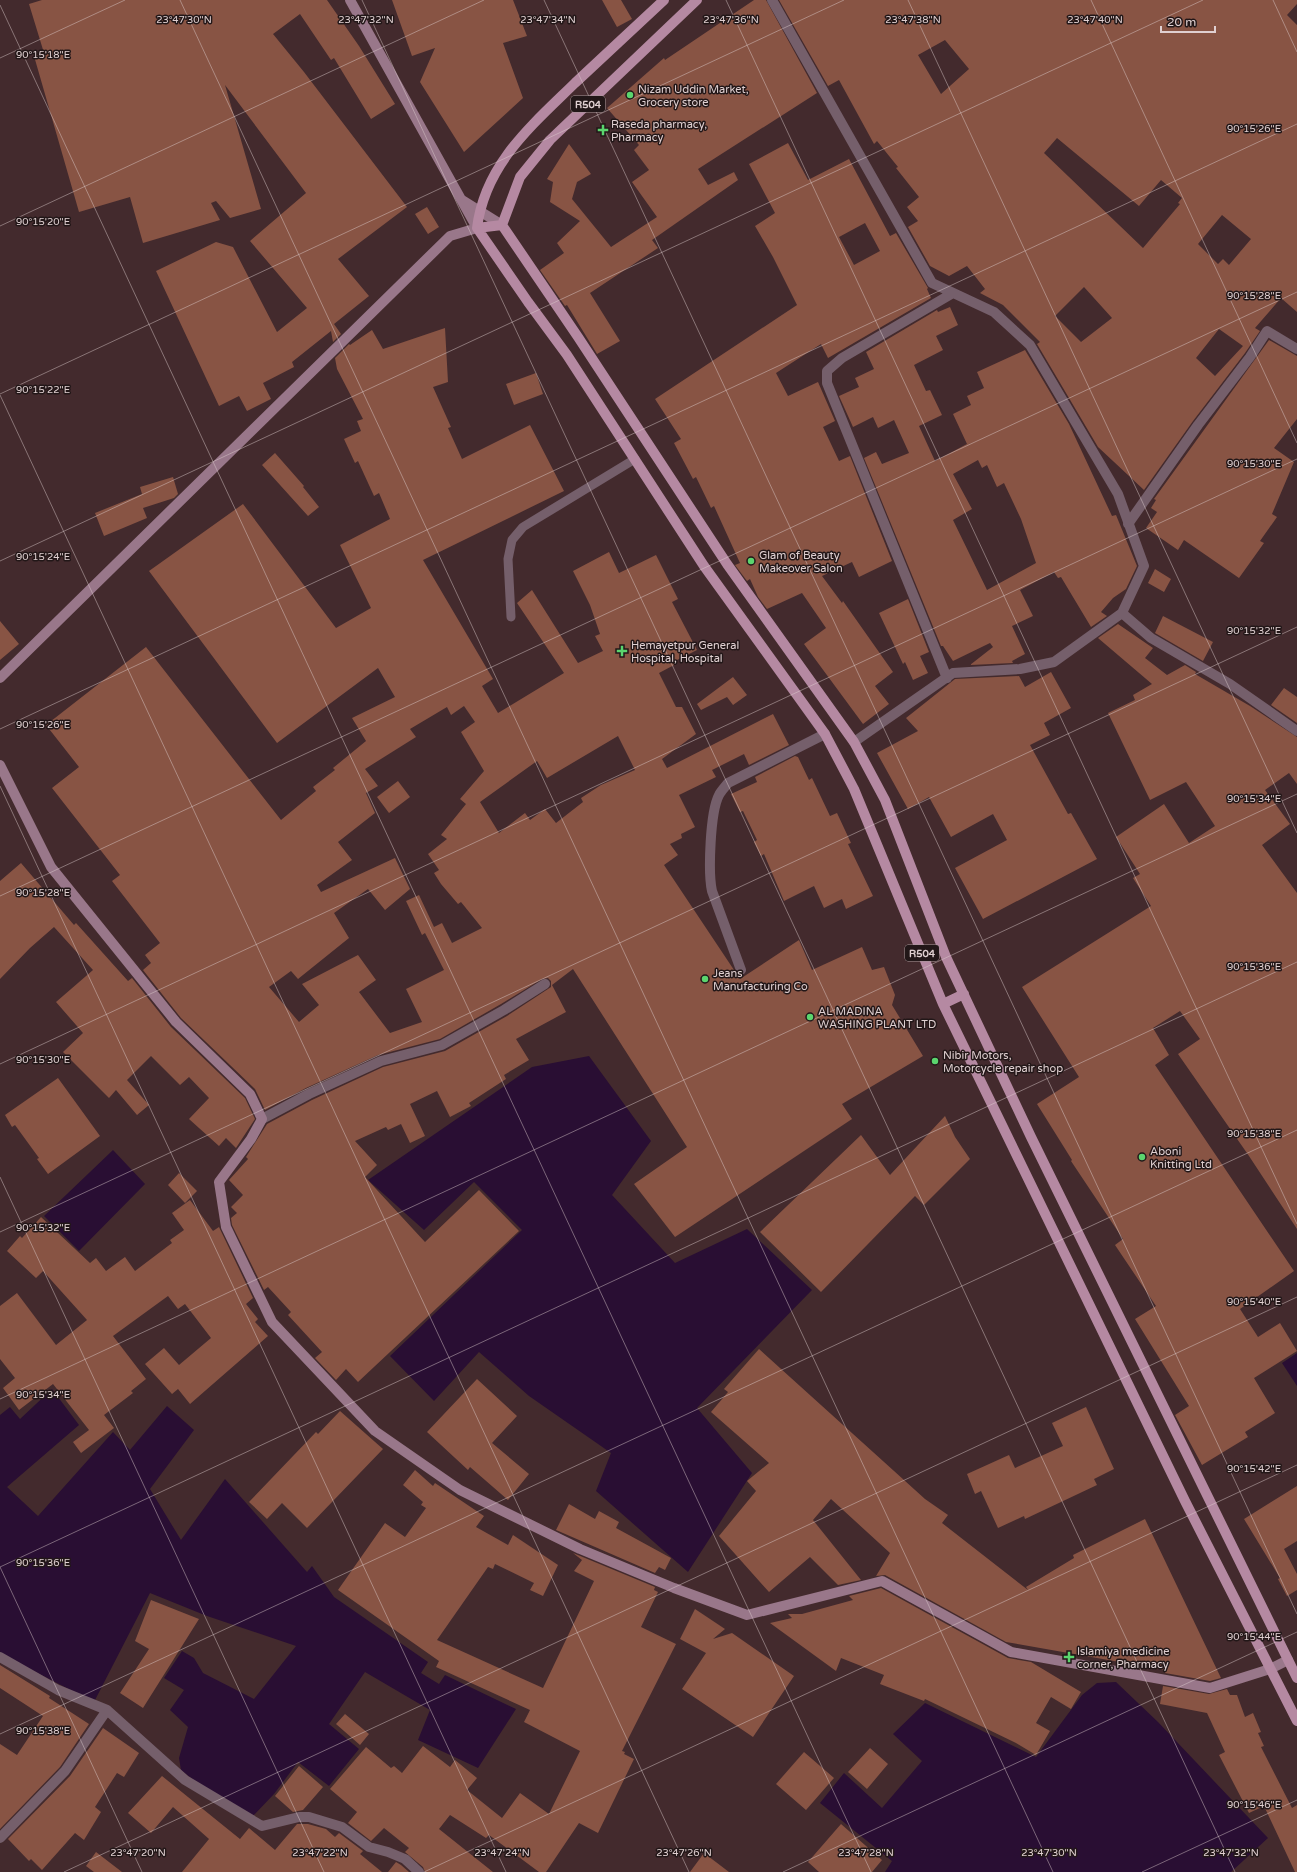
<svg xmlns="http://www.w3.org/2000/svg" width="1297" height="1872" font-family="'Varela Round',sans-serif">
<rect width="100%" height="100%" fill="#432a2d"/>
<path fill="#290e33" d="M589,1056L651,1141L612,1195L675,1263L747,1229L812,1290L697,1408L752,1473L688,1572L596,1491L611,1453L529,1396L479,1352L434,1401L390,1356L522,1230L474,1182L424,1230L368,1180L532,1067Z
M113,1150L145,1184L79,1251L44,1216Z
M1297,1353V1386L1282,1363Z
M52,1389L79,1425L7,1487L38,1516L113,1432L130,1450L167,1406L194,1430L150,1489L181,1540L225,1479L307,1572L312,1566L334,1597L428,1662L421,1673L439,1684L445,1675L516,1709L478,1768L418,1740L430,1710L365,1672L329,1724L359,1749L329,1786L298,1762L274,1794L252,1817L211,1794L181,1770L179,1758L188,1727L170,1710L184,1690L164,1678L182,1651L194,1658L203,1673L254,1699L296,1646L207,1616L150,1593L94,1702L20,1664L0,1652V1415L10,1407L20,1419Z
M1116,1682L1158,1722L1268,1838L1231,1872H885L892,1861L820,1803L844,1773L882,1808L922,1761L893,1734L925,1703L1036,1757L1082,1695L1097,1683Z"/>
<path fill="#885444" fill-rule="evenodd" d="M42,0H327L359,46L395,104L371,119L334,58L331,60L300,14L273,34L304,72L407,207L338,259L369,296L334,324L341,334L333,342L331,331L292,362L294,367L263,383L271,399L247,411L239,396L219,406L156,271L216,242L233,247L277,332L307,308L250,241L306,193L225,85L261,209L230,218L216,201L211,203L220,220L143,243L130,197L79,212L34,56L44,53L29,4Z
M392,0H513L527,36L503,43L523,98L464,152L420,82L435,48L412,56Z
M602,0H621L632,19L617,27Z
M754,0H766L817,93L698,169L708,185L734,172L738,180L652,240L658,248L590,293L620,341L597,354L567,305L565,306L540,270L564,253L557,243L580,221L550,202L553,182L547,179L569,144L591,174L577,182L572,199L611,247L657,217L632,182L649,170L634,150L639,145L607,108L664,58L665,60Z
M779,0H1297V4L1287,15L1297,25V312L1281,298L1255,328L1260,331L1245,353L1193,421L1144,490L1098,447L1037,344L1040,342L1003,305L980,293L985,289L967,266L949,276L930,266L908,227L918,221L907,207L919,197L896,168L898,167L877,141L874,144L839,80L828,86ZM945,40L969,69L941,94L918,55ZM1057,138L1139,206L1161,180L1182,198L1178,203L1180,204L1143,248L1044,153ZM1222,215L1251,239L1229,265L1223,259L1218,264L1198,244ZM1084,287L1112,318L1081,342L1055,316ZM1219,329L1243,346L1215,376L1196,358Z
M788,143L808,180L849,159L890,236L896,233L928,288L927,289L931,298L828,358L821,344L776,373L788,396L818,382L835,421L823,427L839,461L850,456L892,561L859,577L852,562L822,576L842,603L843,601L893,672L875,686L889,704L863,724L804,644L826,628L802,593L767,609L758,597L750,579L747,581L735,565L740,563L714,506L711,508L696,477L693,479L674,443L681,439L655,399L797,305L773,257L755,226L775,213L749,164ZM865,223L880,251L854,265L839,237Z
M427,207L439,227L428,234L415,214Z
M950,307L958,325L936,336L943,350L914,365L926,391L930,390L942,415L919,426L935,461L967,444L953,414L971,405L967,396L984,388L977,372L1025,350L1069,424L1112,516L1116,515L1137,566L1126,589L1113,598L1101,612L1107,616L1091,627L1061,577L1058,578L1054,572L1020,590L1033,616L1012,626L1025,654L1012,661L1013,663L970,665L993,647L990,643L953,661L943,646H941L864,458L876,452L882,464L909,453L894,420L878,428L873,417L853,427L839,396L859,387L855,378L874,369L866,352L937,310L938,312ZM978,460L982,468L987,465L997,487L1004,483L1021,519L1036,563L987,590L953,520L972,509L953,474Z
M445,328L448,382L433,387L451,427L448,428L462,459L530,425L564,491L423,560L493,679L482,686L498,713L564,673L517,603L532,590L578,663L603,651L595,636L600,634L590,605L573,571L609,552L619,573L656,555L678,599L672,602L697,650L675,661L676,664L659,673L676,707H682L696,734L662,759L667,768L773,714L789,745L749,765L744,754L712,770L716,777L679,795L695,827L681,834L682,838L670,844L678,855L664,865L740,979L799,940L812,970L862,947L872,970L884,967L895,995L892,1005L923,1056L842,1104L852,1119L675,1237L634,1184L687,1147L573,969L552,985L566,1012L516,1039L529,1060L504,1075L506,1079L469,1103L471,1106L450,1117L437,1091L410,1104L425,1136L410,1143L401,1124L388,1130L386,1127L355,1141L377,1165L365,1177L425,1242L479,1190L519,1231L358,1382L346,1369L336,1380L315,1358L322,1352L288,1315L291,1312L268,1287L264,1290L232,1225L231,1218L237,1213L231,1207L243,1195L229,1180L248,1159L246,1157L267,1124L312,1100L383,1067L445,1051L507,1016L548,989L551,987V981L548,978L542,979L501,1004L440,1039L378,1055L306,1088L265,1110L255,1089L181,1018L143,970L151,963L145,955L160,943L112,881L120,875L52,788L79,767L46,725L146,647L281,820L316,791L313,787L335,770L333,768L366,741L352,718L395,697L378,668L277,743L149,571L243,504L336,628L371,608L340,545L390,519L379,493L374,496L358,461L355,463L344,439L361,431L357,421L363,419L337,369L335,358L349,344L350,345L372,330L383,349ZM464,706L475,722L461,732L484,771L460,799L466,804L441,835L447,839L428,854L439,870L434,873L441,884L458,904L461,902L482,928L452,943L442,923L434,927L419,895L406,901L422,935L425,933L444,970L406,989L422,1022L390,1033L359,992L376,980L358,955L302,984L319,1005L299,1022L269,987L291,971L298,979L349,938L334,913L368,889L385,910L410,889L395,858L321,892L317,885L352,860L338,842L375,813L366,793L378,786L365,769L416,737L410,729L447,707L451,715ZM618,736L635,770L601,785L581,798L583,802L556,823L545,809L530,820L525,813L499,833L480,802L537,761L547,778Z
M1269,340L1297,356V419L1274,448L1294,462L1272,514L1277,517L1260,541L1264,543L1239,578L1184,540L1178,550L1146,528L1157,512L1151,508L1156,500L1154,499Z
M536,373L543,394L514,405L506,384Z
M275,453L304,486L303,487L319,507L308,516L262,465Z
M173,477L178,494L174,498L143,508L147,518L104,536L95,513L142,494L140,487Z
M1155,569L1171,579L1164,592L1148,583Z
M908,599L929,652L920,656L928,673L913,680L905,662L903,664L879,613Z
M1163,616L1213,642L1203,661L1155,633Z
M0,621L19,644L0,660Z
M1118,624L1153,648L1145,658L1167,675L1185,665L1196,672L1195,674L1250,706L1297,737V784L1289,773L1265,790L1290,824L1262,845L1297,893V1229L1249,1156L1178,1054L1200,1039L1180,1011L1153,1028L1169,1055L1155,1065L1294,1271L1240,1309L1258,1337L1280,1323L1297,1351L1254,1378L1275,1413L1245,1432L1248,1437L1202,1465L1175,1415L1189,1406L1135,1319L1156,1306L1115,1245L1123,1239L1071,1161L1072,1160L1037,1104L1079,1077L1022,987L1151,906L1133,878L1140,874L1116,837L1164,804L1189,843L1215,826L1186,782L1150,800L1108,713L1135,700L1133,695L1152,684L1098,638Z
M1051,672L1071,708L1044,723L1050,735L1030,745L1068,814L1071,813L1097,859L983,919L955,868L1007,840L993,814L951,837L929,797L908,809L877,753L918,731L906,718L955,679L1019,676L1025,687Z
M733,677L747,695L733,705L727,697L701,710L697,704Z
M1284,688L1297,697V723L1271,705Z
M795,756L798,757L809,780L812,778L830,816L837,813L851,843L848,844L873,896L846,909L842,899L824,908L814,886L784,901L764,854L761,856L754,842L757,840L743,811L740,812L731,794L757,782L755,777Z
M398,781L410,797L389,813L377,797Z
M21,863L74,925L76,923L128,981L132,978L171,1027L245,1098L255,1119L236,1148L226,1138L219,1146L189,1119L209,1098L189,1077L180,1085L151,1056L127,1080L149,1105L137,1115L116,1090L109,1098L63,1052L83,1033L56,1002L93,970L54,927L30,948L0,979V881Z
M58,1078L100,1136L48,1174L37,1159L39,1158L15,1125L12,1127L5,1115Z
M945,1116L955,1137L970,1159L924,1205L915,1196L821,1292L760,1232L861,1135L890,1175Z
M179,1173L197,1191L185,1203L168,1185Z
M190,1200L213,1231L219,1227L253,1298L246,1304L258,1319L255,1322L268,1336L190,1404L178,1389L172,1394L145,1364L164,1348L179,1365L211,1338L185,1304L178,1309L168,1296L113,1336L146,1379L131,1391L133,1393L104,1415L114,1428L81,1453L73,1442L89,1430L53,1384L19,1410L3,1388L15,1378L0,1359V1306L17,1293L56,1345L87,1320L43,1271L36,1278L7,1251L20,1236L22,1238L41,1217L90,1263L96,1258L106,1271L125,1257L135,1271L172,1243L170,1240L184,1230L172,1213Z
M759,1349L925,1499L948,1515L942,1523L1028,1590L1026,1587L1074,1558L1073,1555L1145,1519L1221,1678L1210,1681L1165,1673V1670L1006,1642L885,1575L876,1576L890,1553L831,1499L813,1520L861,1580L838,1585L810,1557L769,1592L719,1536L756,1491L747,1481L769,1463L711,1412L728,1392L724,1389Z
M477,1379L517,1416L492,1443L529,1474L508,1500L470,1467L468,1470L427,1432Z
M1086,1407L1114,1469L1094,1479L1097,1485L1025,1519L1024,1516L998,1528L981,1491L975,1494L967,1474L1009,1455L1015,1468L1063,1446L1052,1423Z
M340,1411L383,1449L307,1528L282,1503L267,1519L249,1502L316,1432L318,1434Z
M415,1470L433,1486L435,1483L484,1516L476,1527L508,1545L513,1535L558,1565L543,1596L530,1590L534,1583L495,1564L493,1569L488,1567L437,1640L543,1688L594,1581L574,1571L582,1560L573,1553L655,1587L654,1590L658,1592L641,1627L676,1644L622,1751L625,1752L624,1754L634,1759L598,1833L579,1823L546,1872H539L489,1835L486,1838L450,1815L439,1829L493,1872H425L423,1867L405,1852L409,1848L384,1828L371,1841L348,1823L357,1812L330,1789L366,1747L391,1768L394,1766L402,1773L423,1746L450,1767L455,1760L477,1778L467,1790L502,1818L520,1793L549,1814L580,1751L524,1722L530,1710L436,1667L439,1661L338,1590L385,1523L405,1537L426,1508L421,1505L423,1502L403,1485Z
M1297,1486V1541L1284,1549L1297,1574V1590L1287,1596L1278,1579L1280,1578L1244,1519Z
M569,1504L595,1519L599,1511L619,1522L616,1528L671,1558L665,1570L659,1567L655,1573L556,1530Z
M881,1588L1008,1658L1031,1662L1081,1692L1071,1709L1051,1697L1036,1723L1050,1731L1036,1755L1016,1743L925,1699L924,1701L880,1684L884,1675L841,1658L836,1671L770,1623L792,1618L788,1614H802L853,1600L849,1596Z
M151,1600L199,1619L143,1708L120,1693L149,1649L135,1641Z
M695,1609L725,1629L713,1639L732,1633L794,1676L753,1737L682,1689L706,1653L680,1639Z
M0,1665L50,1696L49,1698L89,1724L60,1767L0,1829V1744L17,1755L43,1716L0,1688Z
M1163,1686L1209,1694L1227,1689L1230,1695H1237L1245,1717L1253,1713L1261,1732L1258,1733L1264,1746L1261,1747L1292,1808L1297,1805V1872H1295L1264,1806L1249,1813L1219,1755L1225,1752L1207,1713L1160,1704Z
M345,1714L369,1734L360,1745L336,1724Z
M103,1728L139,1753L124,1777L117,1773L95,1807L101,1812L84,1840L75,1833L42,1870L31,1859L29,1861L8,1839L70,1776Z
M870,1748L888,1764L867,1789L848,1772Z
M804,1752L834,1778L806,1810L776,1784Z
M299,1766L323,1787L303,1810L293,1812L275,1796Z
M162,1776L240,1839L249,1828L275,1850L297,1824H308L326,1829L335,1837L339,1833L363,1851L360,1854L382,1872H182L209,1839L173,1807L151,1833L128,1813Z
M841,1824L882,1860L872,1872H819L808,1862Z
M96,1852L122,1872H94L86,1866Z
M704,1853L729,1872H690Z
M396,1862L401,1865L409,1872H388Z"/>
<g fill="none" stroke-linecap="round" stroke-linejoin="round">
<path stroke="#755f6b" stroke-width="9" d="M511,617L508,559L512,540L523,527L635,459"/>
<path stroke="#755f6b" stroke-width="10" d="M772,0L932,283L994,312L1030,345L1118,494L1144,566L1122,613L1151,638L1230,684L1297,731
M1128,524L1198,425L1250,357L1267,331L1297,349
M947,678L827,383V371L842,358L953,293
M854,742L953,673L1020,669L1054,662L1122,613
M741,970L712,891C708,873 710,812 719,795C721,791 725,787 728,783L825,734
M262,1119L309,1094L381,1061L442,1045L504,1010L545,984
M0,1657L58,1690L107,1710
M0,1838L65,1771L107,1710L185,1780L262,1826L299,1817H309L342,1827L369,1847L388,1852L405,1859L419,1872"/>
<path stroke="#99778a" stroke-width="10" d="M462,200L502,225
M0,678L450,236L477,228L350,0
M0,765L51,867L176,1022L250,1094L262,1119L251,1139L219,1182L226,1227L272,1322L375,1431L460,1490L580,1549L674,1588L747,1615L882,1581L1011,1652L1210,1688L1270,1669L1288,1660"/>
<path stroke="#b589a2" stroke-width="10" d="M664,0C634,28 605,55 575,83C532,125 485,164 477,228L528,302L567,355L704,566L825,734L854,789L943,1004L1185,1501L1297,1721
M502,225L578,337L727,564L854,742L885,800L946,957L1031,1137L1297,1678
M502,225L520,177L550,140L697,0
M477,228L502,225
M943,1004L964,994"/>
</g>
<path fill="none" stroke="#e0d0d1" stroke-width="1" stroke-opacity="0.45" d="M180,0L1053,1872M362,0L1235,1872M544,0L1297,1614M726,0L1297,1224M908,0L1297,833M1091,0L1297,443M1273,0L1297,52M0,5L871,1872M0,58L125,0M0,226L484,0M0,394L844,0M0,395L689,1872M0,561L1203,0M0,729L1297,124M0,786L506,1872M0,896L1297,292M0,1064L1297,459M0,1177L324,1872M0,1232L1297,627M0,1399L1297,794M0,1567L1297,962M0,1567L142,1872M0,1734L1297,1130M64,1872L1297,1297M424,1872L1297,1465M783,1872L1297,1632M1142,1872L1297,1800"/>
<g fill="#5bd56e" stroke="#221718" stroke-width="1.5">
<circle cx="630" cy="95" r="4"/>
<path d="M601 124h4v4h4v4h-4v4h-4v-4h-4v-4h4z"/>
<circle cx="751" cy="561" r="4"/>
<path d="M620 645h4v4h4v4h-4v4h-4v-4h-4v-4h4z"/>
<circle cx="705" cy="979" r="4"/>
<circle cx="810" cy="1017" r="4"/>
<circle cx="935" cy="1061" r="4"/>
<circle cx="1142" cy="1157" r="4"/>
<path d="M1067 1651h4v4h4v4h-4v4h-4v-4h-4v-4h4z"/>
</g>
<g text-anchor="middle" stroke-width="3" stroke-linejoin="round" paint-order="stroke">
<g fill="#221718" stroke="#a7989a" stroke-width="1">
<rect x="571" y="96" width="34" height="16" rx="3"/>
<rect x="905" y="945" width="34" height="16" rx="3"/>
</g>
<g font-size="10" font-weight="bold" fill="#e0d0d1">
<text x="588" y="108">R504</text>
<text x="922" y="957">R504</text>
</g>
<g font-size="11" fill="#e0d0d1" stroke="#221718" text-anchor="start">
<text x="638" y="93">Nizam Uddin Market,<tspan x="638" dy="13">Grocery store</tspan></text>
<text x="611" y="128">Raseda pharmacy,<tspan x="611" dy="13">Pharmacy</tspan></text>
<text x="759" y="559">Glam of Beauty<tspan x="759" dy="13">Makeover Salon</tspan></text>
<text x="631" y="649">Hemayetpur General<tspan x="631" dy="13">Hospital, Hospital</tspan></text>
<text x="713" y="977">Jeans<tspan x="713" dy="13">Manufacturing Co</tspan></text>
<text x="818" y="1015">AL MADINA<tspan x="818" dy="13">WASHING PLANT LTD</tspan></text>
<text x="943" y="1059">Nibir Motors,<tspan x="943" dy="13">Motorcycle repair shop</tspan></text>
<text x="1150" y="1155">Aboni<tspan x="1150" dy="13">Knitting Ltd</tspan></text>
<text x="1077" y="1655">Islamiya medicine<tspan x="1077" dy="13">corner, Pharmacy</tspan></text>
</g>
</g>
<g font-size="10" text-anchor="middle" fill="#e0d0d1" stroke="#221718" stroke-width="3" stroke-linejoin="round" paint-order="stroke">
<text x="184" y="23">23°47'30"N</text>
<text x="366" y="23">23°47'32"N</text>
<text x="548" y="23">23°47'34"N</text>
<text x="731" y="23">23°47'36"N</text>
<text x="913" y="23">23°47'38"N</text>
<text x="1095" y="23">23°47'40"N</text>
<text x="43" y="58">90°15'18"E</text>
<text x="1254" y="132">90°15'26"E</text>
<text x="43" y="225">90°15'20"E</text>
<text x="1254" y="299">90°15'28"E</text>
<text x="43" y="393">90°15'22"E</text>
<text x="1254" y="467">90°15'30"E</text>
<text x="43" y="560">90°15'24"E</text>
<text x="1254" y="634">90°15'32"E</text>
<text x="43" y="728">90°15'26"E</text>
<text x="1254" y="802">90°15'34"E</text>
<text x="43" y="896">90°15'28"E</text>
<text x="1254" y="970">90°15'36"E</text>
<text x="43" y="1063">90°15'30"E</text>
<text x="1254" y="1137">90°15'38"E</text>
<text x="43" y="1231">90°15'32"E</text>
<text x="1254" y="1305">90°15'40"E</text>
<text x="43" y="1398">90°15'34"E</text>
<text x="1254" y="1472">90°15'42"E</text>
<text x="43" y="1566">90°15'36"E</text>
<text x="1254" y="1640">90°15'44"E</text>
<text x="43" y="1734">90°15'38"E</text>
<text x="1254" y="1808">90°15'46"E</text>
<text x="138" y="1856">23°47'20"N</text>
<text x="320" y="1856">23°47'22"N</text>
<text x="502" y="1856">23°47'24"N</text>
<text x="684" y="1856">23°47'26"N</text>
<text x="866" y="1856">23°47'28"N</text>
<text x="1049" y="1856">23°47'30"N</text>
<text x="1231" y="1856">23°47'32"N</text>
</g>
<path d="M1161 26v6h54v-6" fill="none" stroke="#e0d0d1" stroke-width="2"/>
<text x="1167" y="26" font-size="12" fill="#e0d0d1" stroke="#221718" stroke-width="3" paint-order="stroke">20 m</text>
</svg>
